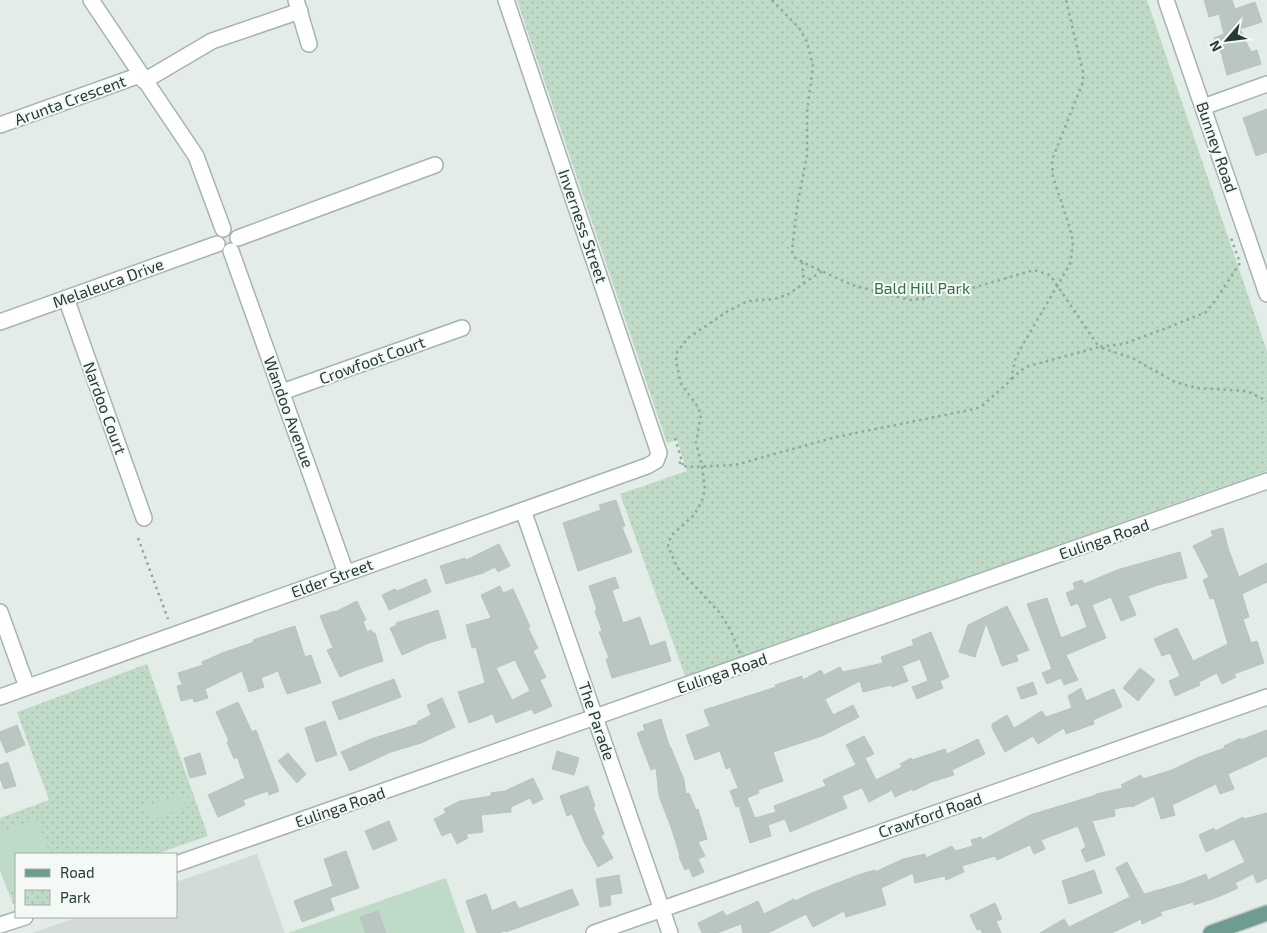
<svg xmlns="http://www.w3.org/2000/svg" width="1267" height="933" font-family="'Exo 2',sans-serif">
<defs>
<pattern id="park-dots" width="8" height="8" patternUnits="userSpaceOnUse" patternTransform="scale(1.25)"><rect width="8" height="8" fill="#bfdac7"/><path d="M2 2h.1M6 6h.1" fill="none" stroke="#a4bcac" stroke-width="1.8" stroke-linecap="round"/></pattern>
</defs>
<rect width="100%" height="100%" fill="#e4ece8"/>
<path fill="#d2dbd7" d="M257,854L285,933H32L78,917H176V882Z"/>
<path fill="url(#park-dots)" d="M517,0H1147L1267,351V471L685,676L620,494L687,471L677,440L667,443Z
M147,664L208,836L156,854H16V903L13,904L0,870V818L49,800L17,712Z"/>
<path fill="#bfdac7" d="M186,793L191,806L152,820L146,806Z
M36,819L50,854H16V887L8,891L0,870V832Z
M446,878L465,933H288Z"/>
<path fill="#bac6c1" stroke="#b7c5bf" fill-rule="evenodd" d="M1204,0H1232L1235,9L1255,2L1262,22L1240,29L1251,52L1257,50L1261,64L1227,75L1222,57H1223L1214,38L1224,34L1219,14L1209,17Z
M1267,109V152L1256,156L1243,118Z
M616,500L625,526L622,527L632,552L578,571L563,523L601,510L599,505Z
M1223,528L1228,548L1239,577L1267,563V582L1242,594L1249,617L1243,619L1251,643L1257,641L1264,663L1234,674L1236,677L1222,684L1217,673L1199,682L1200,685L1175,696L1169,681L1180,676L1170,653L1162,656L1154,639L1177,628L1193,661L1228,644L1214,598L1210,599L1203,580L1209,577L1193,546L1213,536L1211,531Z
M499,544L510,566L498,572L495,567L483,573L446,584L440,566L465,558L466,560Z
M1180,552L1187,578L1158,585L1128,596L1136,615L1121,621L1111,597L1092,605L1106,638L1066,655L1078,680L1064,685L1061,678L1047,684L1042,673L1052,669L1027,604L1047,598L1061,638L1087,627L1078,603L1071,606L1066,593L1075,589L1073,583L1082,580L1084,584L1117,570Z
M615,577L619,588L612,590L623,623L640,617L650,646L665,641L671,661L612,678L606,659L609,658L599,632L602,631L595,611L597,610L589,586Z
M426,579L431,592L389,610L382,595L395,589L397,591Z
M500,586L503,593L513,589L519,602L530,627L528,628L538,648L533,651L546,677L540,680L552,706L534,714L532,709L496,723L493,714L469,723L458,692L485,683L476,647L472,648L466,625L491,618L481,595ZM515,660L530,691L512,700L496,668Z
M357,601L366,620L363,621L367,632L371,630L373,633H375L383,661L356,670L340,677L327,650L333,648L320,616L335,611V612Z
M1007,606L1029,650L1016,655L1018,661L1002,666L986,623L975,657L959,652L968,625Z
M438,610L446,638L429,643L402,655L390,628L397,625L396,623Z
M295,626L305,657L311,655L321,683L287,694L278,671L261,678L264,687L249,692L242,671L205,689L208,698L194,702L193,698L181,701L177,686L182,685L178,673L203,665L202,662L222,653L254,642L253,640Z
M931,632L949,677L940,681L943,688L917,699L912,687L928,681L920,659L902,666L908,681L892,687L891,685L863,692L860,681L825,699L833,715L853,705L859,717L822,736L773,752L783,781L758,790L759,793L747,798L755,818L776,812L774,806L826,786L823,780L856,765L846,745L864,736L874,754L865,758L876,780L902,767L900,764L911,758L912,760L945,749L947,754L978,739L985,754L952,770L954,775L931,782L913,791L912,789L895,797L892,790L869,802L862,788L842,796L847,808L790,832L785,819L768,825L771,836L750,843L739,806L736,807L730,791L738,788L730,767L726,769L720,751L695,760L686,735L710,726L704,710L776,687L775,685L802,676L803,680L821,670L824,675L840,667L843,672L883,663L881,657L914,645L912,640Z
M1140,668L1155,680L1138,701L1123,688Z
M394,679L401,697L339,720L332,702Z
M1033,682L1037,694L1021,699L1017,688Z
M1081,688L1086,701L1114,689L1122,707L1093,720L1094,724L1066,734L1064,728L1038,744L1033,736L1005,752L992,728V724L1007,715L1014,728L1042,711L1046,717L1072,708L1068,696Z
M442,698L455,727L421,743L391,752L350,771L341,752L371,739L418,724L417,722L431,715L427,705Z
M238,702L252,732L256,730L279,791L269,795L268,791L243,800L245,805L218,817L208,795L245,778L237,757L234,759L227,742L229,741L216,712Z
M661,719L670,748H671L684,780L686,794L689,793L696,810L698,809L707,839L698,842L705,856L698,859L704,872L693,877L689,868L685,870L679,857L680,856L671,827L659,796L656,768L651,770L637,733L645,730L643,725Z
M325,721L337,755L316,762L305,728Z
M17,725L25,745L6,753L0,738V732Z
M1267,730V756L1228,774L1234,789L1220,794L1216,784L1172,805L1175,815L1161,819L1154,796L1132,807L1131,806L1114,809L1115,816L1092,821L1105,855L1086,862L1081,850L1086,847L1078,826L1041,840L1045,849L1034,854L1030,845L997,860L995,856L962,866L964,872L946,880L945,876L915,883L913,873L881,888L886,905L846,917L844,911L813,927L806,914L768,933H743L741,924L717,933H702L698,923L723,911L726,916L758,901L764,914L794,899L795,901L812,893L858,875L875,870V872L903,859L925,854L926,858L952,846L955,851L973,846L971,840L981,837L982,840L1030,815L1096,795V794L1123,788L1121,785L1141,775L1143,779L1172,770L1199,757L1225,748L1224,746L1241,738V740Z
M557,751L579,758L574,775L552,769Z
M200,753L206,774L190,778L184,758Z
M288,753L306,774L297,783L278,761Z
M8,762L16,786L4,789L0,778V765Z
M533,778L543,799L533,804L530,798L511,807V812L481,815L483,832L466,834L468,838L457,844L451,832L442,836L434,819L446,813L444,809L460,801L491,796V793L505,791Z
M588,786L595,806L593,807L604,834L601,836L613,858L598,867L584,842L572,814L567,816L560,796Z
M1267,813V878L1257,883L1253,874L1235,883L1238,888L1218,897L1194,905L1193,902L1160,912L1162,915L1142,924L1141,919L1112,933H1040L1064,919L1069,927L1130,897L1116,868L1127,862L1144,894L1180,884L1206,874L1208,880L1245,862L1234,839L1206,852L1199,835L1214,828L1215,831L1243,817L1244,819Z
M389,821L397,840L373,850L365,831Z
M346,851L359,888L330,898L334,910L302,922L294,901L333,886L324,859Z
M1094,870L1102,893L1069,904L1062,881Z
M619,875L622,893L610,895L611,905L600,907L596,879Z
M572,889L579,905L506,932L505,931L498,933H477L466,901L486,894L492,911L515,901L519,909Z
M995,903L1002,919L996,921L1001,933H982L981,929L977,930L970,915Z
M378,911L386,933H366L360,917Z"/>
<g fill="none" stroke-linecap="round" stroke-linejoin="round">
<g stroke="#a7b3af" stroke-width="18">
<path id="street" d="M91,0L196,156L223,229
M296,0L309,44
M1166,0L1267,294
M144,81L212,41L300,11
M1203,107L1267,84
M0,125L140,75
M238,238L435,165
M231,251L346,573
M66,298L144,518
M0,322L217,244
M282,392L462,328
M523,510L670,933
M0,612L27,687
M0,697L647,466L656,461L659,453L506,0
M176,864L1267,481
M0,925L25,917
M594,933L1267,697"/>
</g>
<g stroke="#c2c8c7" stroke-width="18">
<path id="primary" d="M1211,933L1267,913"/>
</g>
<path stroke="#88aca1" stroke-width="2.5" stroke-dasharray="2.5 4" stroke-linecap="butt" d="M772,0L800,29L807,42L813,66L807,112V155L797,207L792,251L794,257L802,262L852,285L910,300L923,299L936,293L969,289L1034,270L1050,275L1099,347L1123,344L1172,326L1206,312L1215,301L1240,263L1231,238L1233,237
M802,262L804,282
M1012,379L1021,370L1029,366L1099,347L1132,358L1175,382L1197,388L1247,391L1267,401
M675,438L683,465
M679,462L684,466L690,467L735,465L836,437L975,409L983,405L1011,380L1015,360L1022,346L1070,264L1073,242L1069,225L1053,177L1052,160L1083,82V72L1066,0
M138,538L168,619
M740,653L729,627L719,612L677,567L668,546L671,536L694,515L702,501L705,489L702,466L696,443L701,415L698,407L681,384L676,361L677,352L688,338L728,311L748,301L774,299L787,295L822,271"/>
<use href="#street" stroke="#fff" stroke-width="15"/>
<use href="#primary" stroke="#6e9c91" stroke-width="15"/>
</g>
<g text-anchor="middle" stroke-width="4" stroke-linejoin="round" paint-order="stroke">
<g font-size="16" fill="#253b36" stroke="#f4f9f6">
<text transform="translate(70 100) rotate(-20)" y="6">Arunta Crescent</text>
<text transform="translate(1217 147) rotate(71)" y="6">Bunney Road</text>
<text transform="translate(583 226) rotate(71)" y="6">Inverness Street</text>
<text transform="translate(108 283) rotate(-20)" y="6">Melaleuca Drive</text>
<text transform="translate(372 360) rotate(-20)" y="6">Crowfoot Court</text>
<text transform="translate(105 408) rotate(70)" y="6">Nardoo Court</text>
<text transform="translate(289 412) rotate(70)" y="6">Wandoo Avenue</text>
<text transform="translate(1104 539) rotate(-19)" y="6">Eulinga Road</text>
<text transform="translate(332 578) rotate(-20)" y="6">Elder Street</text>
<text transform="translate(722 673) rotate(-19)" y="6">Eulinga Road</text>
<text transform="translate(597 721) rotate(71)" y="6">The Parade</text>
<text transform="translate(340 807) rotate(-19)" y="6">Eulinga Road</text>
<text transform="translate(930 815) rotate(-19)" y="6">Crawford Road</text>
</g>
<g font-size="16" fill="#346e4b" stroke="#f4f9f6">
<text x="922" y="294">Bald Hill Park</text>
</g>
</g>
<rect x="15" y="853" width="162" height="65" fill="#f4f9f6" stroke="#a1ada9"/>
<rect x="25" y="869" width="25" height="8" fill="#6e9c91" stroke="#a1ada9"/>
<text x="60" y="878" font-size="15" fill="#253b36">Road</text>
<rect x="25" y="890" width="25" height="15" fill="url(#park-dots)" stroke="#a1ada9"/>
<text x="60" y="903" font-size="15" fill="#253b36">Park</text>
<g transform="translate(1227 40) rotate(242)" stroke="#f4f9f6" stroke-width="4" paint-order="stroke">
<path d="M0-4L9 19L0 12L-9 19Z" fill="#253b36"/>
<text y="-8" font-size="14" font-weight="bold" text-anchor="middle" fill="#253b36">N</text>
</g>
</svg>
